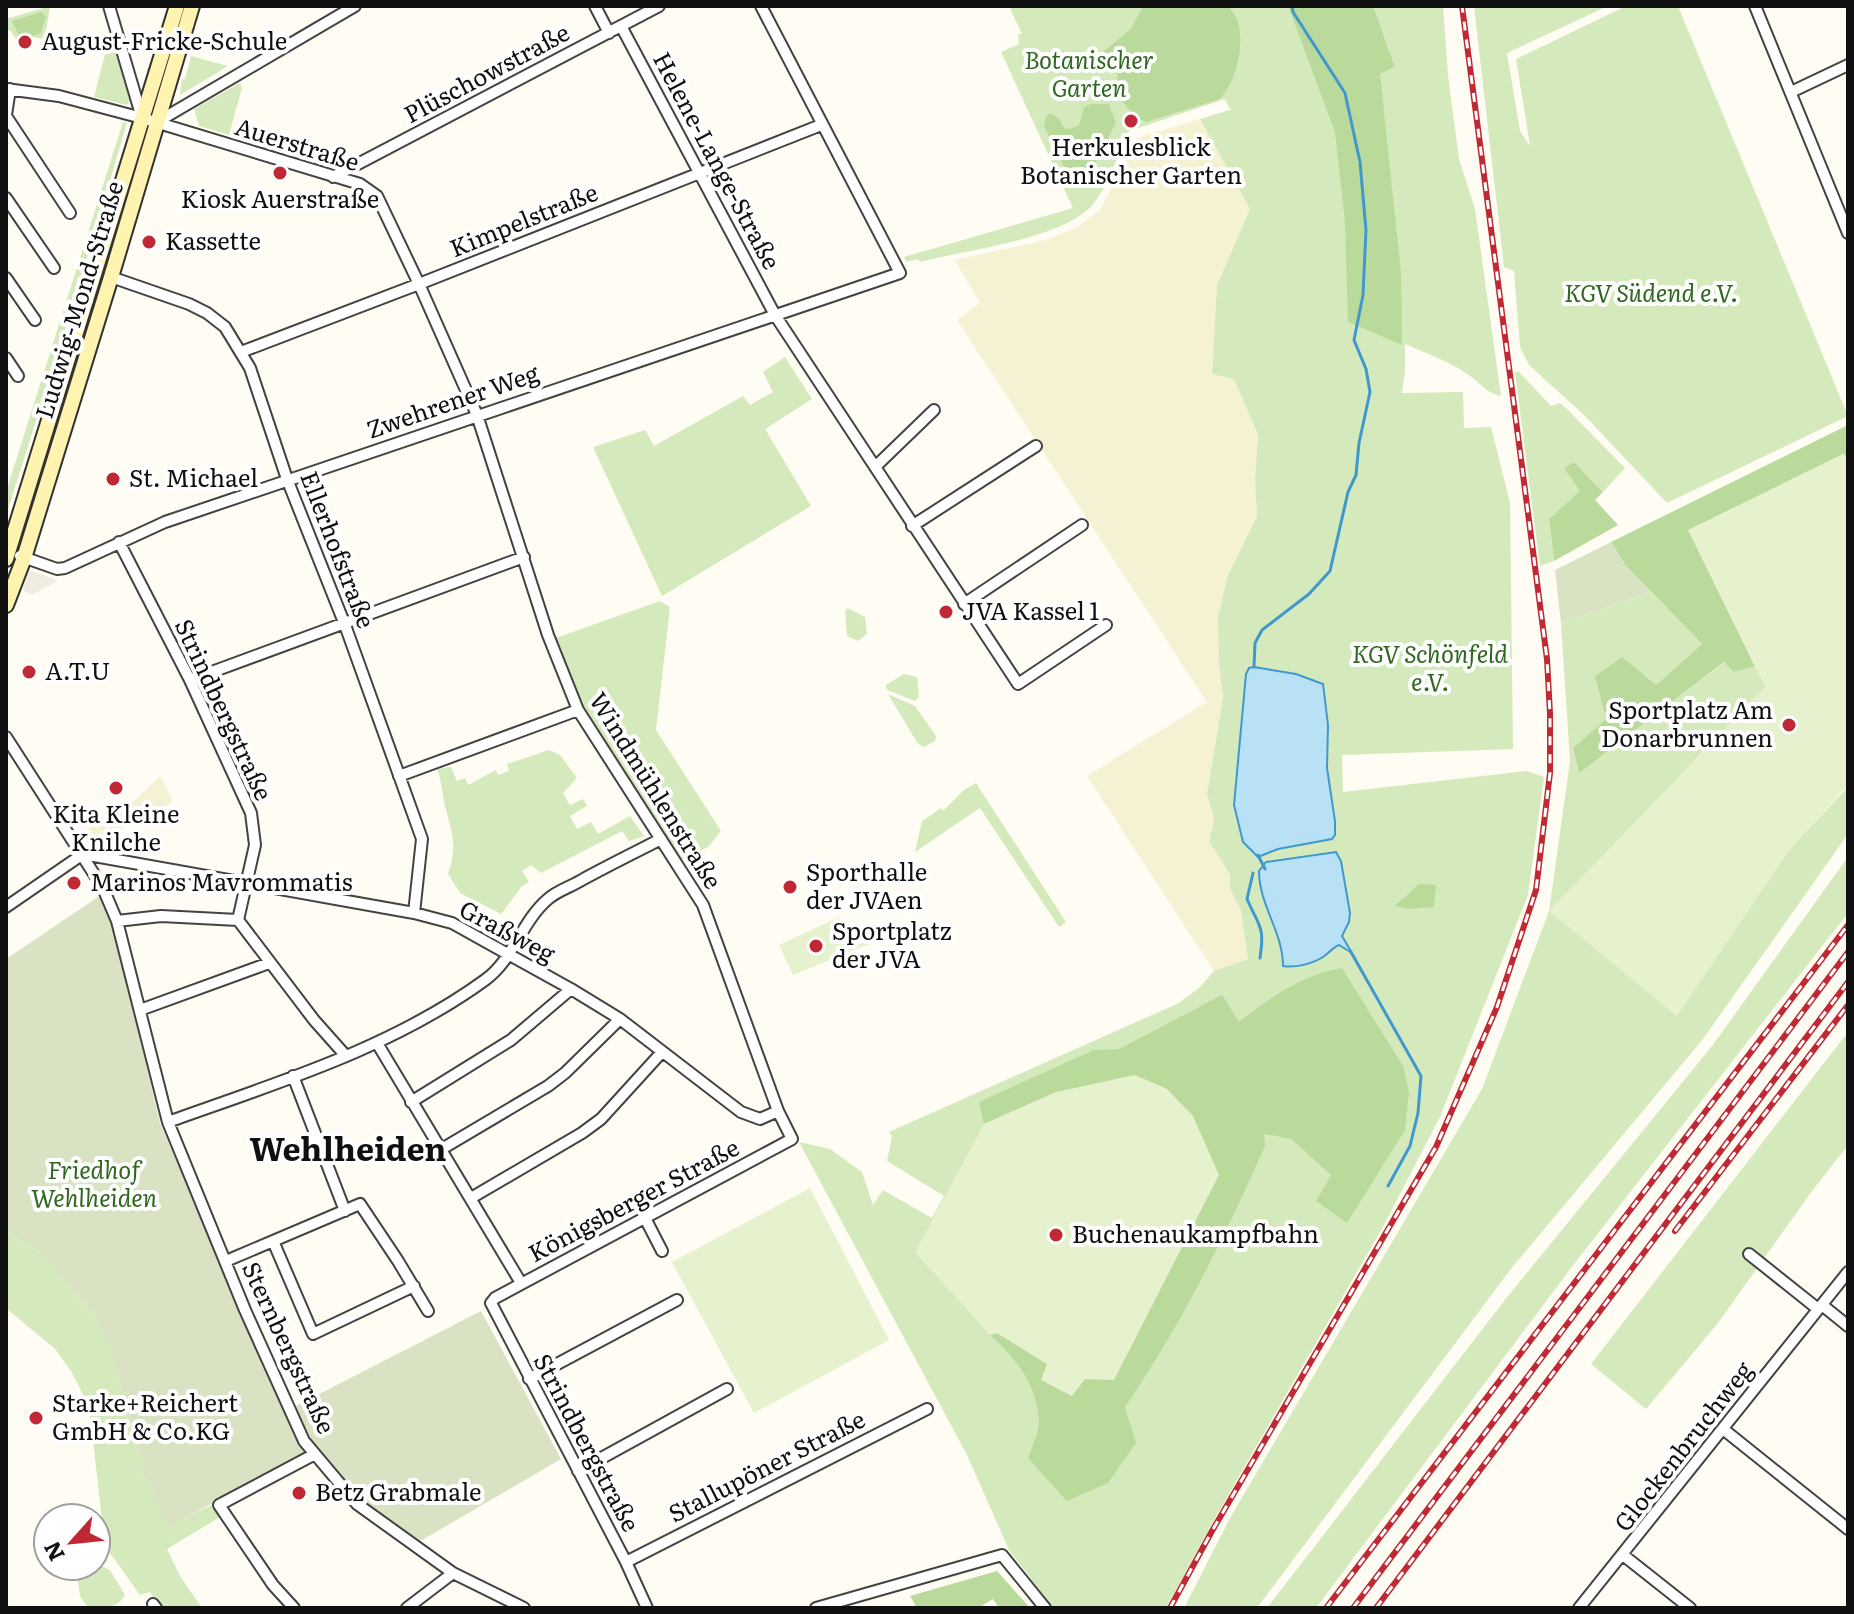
<svg xmlns="http://www.w3.org/2000/svg" width="1854" height="1614" font-family="Literata,serif">
<rect width="100%" height="100%" fill="#fffcf3"/>
<path fill="#f5f1d3" d="M1200,119L1250,209L1217,285L1212,374L1234,379L1258,435L1255,478L1257,516L1228,575L1219,663L1223,698L1207,794L1214,819L1209,842L1230,874V889L1241,911L1248,959L1214,971L1087,776L1207,702L957,320L980,303L955,260L1046,240L1076,228L1101,209L1137,138Z
M160,776L173,801L145,819L122,828L97,846L86,830L135,800Z"/>
<path fill="#d5eabc" d="M50,6L45,39L31,37L29,47L20,46L11,31L6,30V19Z
M1009,6H1443L1448,75L1459,159L1475,209L1501,396C1488,393 1484,387 1474,379C1454,363 1428,354 1405,344V371L1402,393L1463,392L1464,428L1491,427L1510,503L1513,749L1342,755L1343,792L1527,771L1544,777L1528,895L1440,1117L1384,1225L1214,1520L1166,1608H1053L1009,1550L967,1455L799,1142L830,1149L862,1172L873,1205L883,1190L932,1218L944,1196L887,1161L892,1136L889,1132L1179,1003L1200,987L1214,971L1248,959L1241,911L1230,889V874L1209,842L1214,819L1207,794L1223,698L1219,663L1218,617L1228,575L1257,516L1255,478L1258,435L1234,379L1212,374L1217,285L1250,209L1200,119L1236,108L1230,109L1225,99L1129,131C1120,151 1107,187 1094,203C1066,239 965,250 920,262L918,259L906,262L904,257L1073,208L1001,52L1019,44L1018,34H1022Z
M1474,6H1608L1507,53L1520,131L1530,146L1516,59L1626,6H1678L1848,416L1667,503L1586,417L1529,365L1520,347L1514,271L1504,267Z
M110,35L130,100L127,105L94,97Z
M191,56L228,66L180,95L182,79H185Z
M240,83L242,88L229,135L199,126L194,109Z
M123,122L127,123L82,275L6,516V492Z
M101,285L103,287L21,549H19L17,546Z
M785,357L812,399L765,429L811,506L662,596L593,447L645,430L654,446L743,396L750,405L773,392L763,372Z
M1515,372H1519L1551,406L1560,403L1567,409L1625,468L1603,492L1574,462L1565,468L1581,491L1549,519L1554,561L1540,566Z
M1651,592L1702,644L1656,685L1606,720L1573,748L1579,772L1725,662L1734,672L1755,666L1808,636L1811,640L1693,762L1787,852L1848,787V834L1703,1039L1510,1270L1257,1608H1184L1230,1518L1482,1089L1549,911L1570,761L1561,623Z
M660,601L670,607L656,730L721,831L708,847L680,860L581,708L553,639Z
M848,608L865,617L867,634L858,641L847,636L845,611Z
M904,674L917,677L919,697L915,701L887,690L886,685Z
M888,694L915,706L936,736L935,741L924,747L918,744Z
M549,750L560,755L577,778L563,793L570,805L583,799L587,806L570,816L577,829L591,822L598,834L630,816L644,836L629,841L622,831L541,873L531,865L522,871L529,882L522,886L501,914L460,893L448,874C458,845 452,834 445,806C442,794 442,782 437,769L451,767L457,781L465,778L468,785L496,770L498,775L509,771L507,764Z
M976,783L1066,922L1059,927L980,808L915,852L922,821L941,808L943,811L964,790Z
M1848,857V913L1571,1268L1316,1608H1267L1508,1296L1712,1046Z
M1848,1032V1145L1812,1191L1718,1323L1646,1409L1591,1364Z
M6,1230L40,1252L94,1313L108,1342L126,1401L145,1478L168,1526L214,1504L220,1517L167,1549L180,1576L202,1608H160L150,1592L140,1595L105,1546L89,1406L71,1371L55,1349L6,1308Z
M97,1564L110,1570L125,1595C117,1609 102,1608 88,1608L80,1596L77,1575Z"/>
<path fill="#bada9b" d="M1143,6H1227C1251,23 1239,80 1220,99L1146,122C1132,115 1121,104 1117,87C1116,83 1119,78 1117,74C1114,65 1105,62 1104,51L1131,29Z
M1288,6H1373L1393,62L1394,67L1380,74L1401,273L1402,345L1348,322L1345,223L1335,132Z
M41,12L46,17L41,33L25,39L19,36L12,21Z
M1091,104H1109L1116,123C1111,133 1105,143 1100,153C1093,168 1087,186 1068,175L1044,126L1046,117L1050,113L1059,118L1064,128L1070,129L1079,125L1084,107Z
M1848,425V464L1844,454L1689,531L1755,666L1734,672L1724,662L1579,773L1573,748L1606,719L1595,676L1622,657L1656,685L1702,644L1625,565L1611,542Z
M1574,462L1603,492L1595,500L1618,525L1554,561L1549,519L1580,491L1564,468Z
M1419,884L1436,885L1434,907L1407,909L1395,906Z
M1342,968L1403,1066L1409,1092L1405,1130L1347,1223L1316,1201L1331,1175L1291,1139L1264,1134L1265,1146C1225,1237 1181,1325 1125,1407L1136,1443L1108,1483L1067,1501L1028,1458C1032,1447 1039,1432 1039,1421C1037,1385 1016,1358 990,1335L997,1333L1047,1364L1071,1395L1056,1092L984,1124L979,1102L1094,1050L1119,1049L1222,995L1239,1022C1269,998 1303,974 1342,968Z
M997,1571L1030,1608H999L993,1599L978,1608H917L910,1596Z"/>
<path fill="#d9e2c3" d="M1611,542L1625,565L1651,592L1561,623L1555,570Z
M101,895L111,921L160,1123L283,1408L299,1442L307,1453L168,1527L145,1478L126,1401L108,1343L94,1313L40,1252L6,1230V959Z
M481,1311L561,1459L417,1543C365,1505 317,1468 296,1406Z"/>
<path fill="#e6f1ce" d="M1843,454L1848,464V785L1788,852L1677,1016L1549,911L1765,687L1688,530Z
M839,917L853,947L880,935L881,939L793,975L779,945Z
M1135,1075L1167,1089L1193,1116L1219,1175L1114,1380L1085,1379L1072,1396L1041,1380L1047,1364L997,1333L990,1335L915,1252L984,1124L1056,1092Z
M810,1188L889,1340L754,1413L672,1262Z"/>
<path fill="#f0ece1" d="M29,570L54,579L58,581L31,595L23,590Z"/>
<path fill="#b8e1f6" stroke="#4098cc" stroke-width="2" d="M1254,667L1296,674L1323,684L1328,725L1327,768L1335,821V835L1332,839L1278,849L1258,857L1243,842L1234,805L1246,674L1249,668Z
M1336,852L1341,861L1350,913L1349,922L1342,936L1352,953L1339,945C1332,948 1329,953 1323,957C1312,964 1296,968 1283,966C1283,932 1259,905 1259,871L1266,862Z"/>
<g fill="none" stroke-linecap="round" stroke-linejoin="round">
<path stroke="#4098cc" stroke-width="3" d="M1254,667L1255,643L1262,630L1309,594L1330,571L1348,492L1356,475L1359,443L1370,392L1366,369L1354,340L1363,295L1366,230L1360,162L1345,93L1293,12L1292,6
M1258,855L1265,869
M1253,873L1247,899C1259,927 1265,925 1260,958
M1351,952L1421,1076L1418,1113L1410,1146L1388,1186"/>
<g stroke="#434343" stroke-width="14">
<path id="street" d="M109,6L142,118L360,184L377,196L419,284L477,415L548,635L578,710L703,905L778,1111L792,1139L495,1298L491,1303L626,1562L647,1608
M595,6L609,33
M1755,6L1848,233
M621,26L775,315L1018,684L1106,625
M6,89L59,96L142,118
M1791,92L1848,65
M6,115L10,89
M6,116L70,213
M157,122L355,6
M333,177L659,6
M6,198L54,268
M111,277L189,304L207,313L225,327L250,368L287,479L345,625L422,839L414,913
M6,278L35,320
M241,352L419,284L821,125
M6,358L18,376
M875,467L934,410
M912,526L1036,446
M119,542L190,680L251,813L255,845L238,920L314,1020L346,1056
M20,556L57,569L65,568L165,522L900,273L761,6
M964,604L1082,525
M190,680L524,557
M6,737L103,888L117,921L168,1122L245,1310L304,1441L357,1504L453,1573L524,1608
M399,776L578,710
M83,854L414,913L452,923L571,989L620,1019L741,1112L760,1119L778,1111
M6,907L83,854
M117,921L161,916L238,920
M140,1010L269,963
M377,1043L521,1283
M293,1076L345,1211
M411,1102L511,1040L571,989
M168,1122C276,1083 390,1049 485,980C514,959 521,922 548,899C557,891 570,887 580,881C607,866 634,853 661,839
M440,1150L548,1086L565,1073L620,1019
M471,1198L582,1133L601,1119L662,1052
M645,1218L662,1251
M273,1241L313,1334L414,1286
M1749,1254L1818,1309
M226,1261L360,1204L398,1261L428,1311
M1822,1305L1848,1326
M529,1379L677,1300
M1723,1429L1848,1529
M578,1471L727,1389
M1623,1555L1690,1608
M626,1562L927,1409
M153,1604L156,1608
M294,1608L273,1585L219,1505L315,1454
M407,1608L453,1573
M816,1608L1002,1555L1045,1608
M1579,1608L1848,1272"/>
</g>
<g stroke="#323232" stroke-width="18">
<path id="secondary" d="M6,559L177,6
M6,605L24,558L111,277L192,6"/>
</g>
<use href="#street" stroke="#fff" stroke-width="10"/>
<use href="#secondary" stroke="#fef3af" stroke-width="14"/>
<g stroke="#c02834" stroke-width="6">
<path id="rail" d="M1675,1231L1848,1005
M1170,1608L1212,1531L1436,1147L1497,1007L1536,890L1550,773V714L1547,659L1462,6
M1326,1608L1848,925
M1353,1608L1848,952
M1376,1608L1848,982"/>
</g>
<use href="#rail" stroke="#fff" stroke-width="3" stroke-dasharray="9" stroke-linecap="butt"/>
</g>
<g fill="#c02834" stroke="#fff" stroke-width="3">
<circle cx="25" cy="42" r="8"/>
<circle cx="1131" cy="121" r="8"/>
<circle cx="280" cy="173" r="8"/>
<circle cx="149" cy="242" r="8"/>
<circle cx="113" cy="479" r="8"/>
<circle cx="946" cy="612" r="8"/>
<circle cx="29" cy="672" r="8"/>
<circle cx="1789" cy="725" r="8"/>
<circle cx="116" cy="788" r="8"/>
<circle cx="74" cy="883" r="8"/>
<circle cx="790" cy="887" r="8"/>
<circle cx="816" cy="946" r="8"/>
<circle cx="1056" cy="1235" r="8"/>
<circle cx="36" cy="1418" r="8"/>
<circle cx="299" cy="1493" r="8"/>
</g>
<g text-anchor="middle" stroke-width="8" stroke-linejoin="round" paint-order="stroke">
<g font-size="24" fill="#101010" stroke="#fff" text-anchor="start">
<text x="41" y="50">August-Fricke-Schule</text>
<text x="1131" y="156" text-anchor="middle">Herkulesblick<tspan x="1131" dy="28">Botanischer Garten</tspan></text>
<text x="280" y="208" text-anchor="middle">Kiosk Auerstraße</text>
<text x="165" y="250">Kassette</text>
<text x="129" y="487">St. Michael</text>
<text x="962" y="620">JVA Kassel 1</text>
<text x="45" y="680">A.T.U</text>
<text x="1773" y="719" text-anchor="end">Sportplatz Am<tspan x="1773" dy="28">Donarbrunnen</tspan></text>
<text x="116" y="823" text-anchor="middle">Kita Kleine<tspan x="116" dy="28">Knilche</tspan></text>
<text x="806" y="881">Sporthalle<tspan x="806" dy="28">der JVAen</tspan></text>
<text x="90" y="891">Marinos Mavrommatis</text>
<text x="832" y="940">Sportplatz<tspan x="832" dy="28">der JVA</tspan></text>
<text x="1072" y="1243">Buchenaukampfbahn</text>
<text x="52" y="1412">Starke+Reichert<tspan x="52" dy="28">GmbH &amp; Co.KG</tspan></text>
<text x="315" y="1501">Betz Grabmale</text>
</g>
<g font-size="24" font-style="italic" fill="#316820" stroke="#fff">
<text x="1089" y="69">Botanischer<tspan x="1089" dy="28">Garten</tspan></text>
<text x="1651" y="302">KGV Südend e.V.</text>
<text x="1430" y="663">KGV Schönfeld<tspan x="1430" dy="28">e.V.</tspan></text>
<text x="94" y="1179">Friedhof<tspan x="94" dy="28">Wehlheiden</tspan></text>
</g>
<g font-size="24" fill="#101010" stroke="#fff">
<text transform="translate(487 74) rotate(-28)" y="8">Plüschowstraße</text>
<text transform="translate(297 145) rotate(17)" y="8">Auerstraße</text>
<text transform="translate(716 161) rotate(62)" y="8">Helene-Lange-Straße</text>
<text transform="translate(524 221) rotate(-22)" y="8">Kimpelstraße</text>
<text transform="translate(80 300) rotate(-73)" y="8">Ludwig-Mond-Straße</text>
<text transform="translate(453 402) rotate(-19)" y="8">Zwehrener Weg</text>
<text transform="translate(337 550) rotate(69)" y="8">Ellerhofstraße</text>
<text transform="translate(223 710) rotate(65)" y="8">Strindbergstraße</text>
<text transform="translate(655 791) rotate(58)" y="8">Windmühlenstraße</text>
<text transform="translate(507 932) rotate(28)" y="8">Graßweg</text>
<text transform="translate(634 1201) rotate(-28)" y="8">Königsberger Straße</text>
<text transform="translate(288 1348) rotate(65)" y="8">Sternbergstraße</text>
<text transform="translate(586 1443) rotate(62)" y="8">Strindbergstraße</text>
<text transform="translate(1684 1447) rotate(-52)" y="8">Glockenbruchweg</text>
<text transform="translate(767 1467) rotate(-27)" y="8">Stallupöner Straße</text>
</g>
<g font-size="32" font-weight="bold" fill="#101010" stroke="#fff">
<text x="348" y="1161">Wehlheiden</text>
</g>
</g>
<rect width="1854" height="1614" fill="none" stroke="#101010" stroke-width="16"/>
<g transform="translate(72 1542) rotate(243)"><circle r="38" fill="#ffffff" stroke="#9f9f9f" stroke-width="2"/>
<path d="M0-6L14 30L0 20L-14 30Z" fill="#c02834"/>
<text y="-12" font-size="22" font-weight="bold" text-anchor="middle" fill="#101010">N</text>
</g>
</svg>
